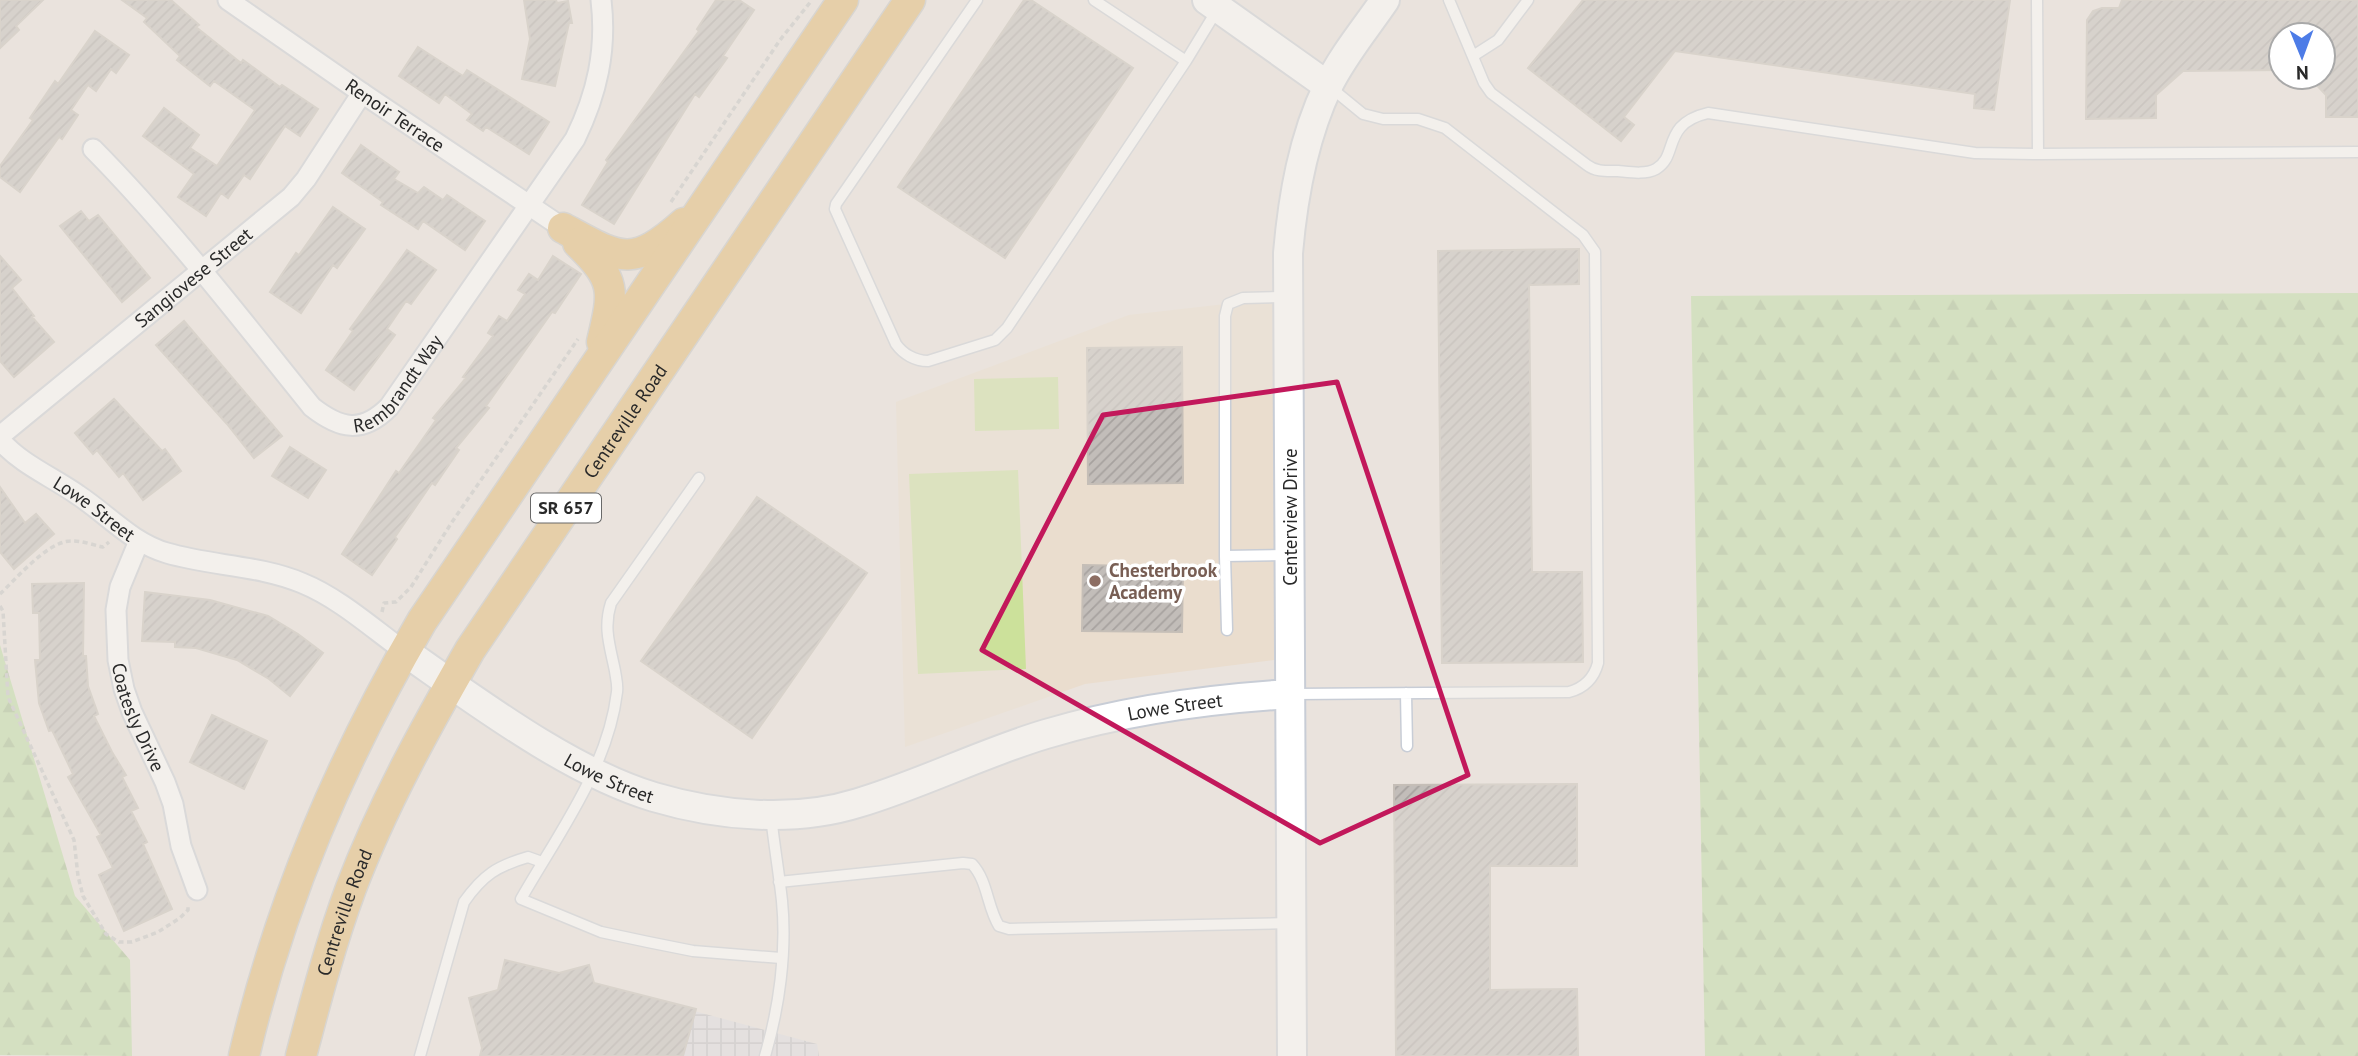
<svg xmlns="http://www.w3.org/2000/svg" width="2358" height="1056" font-family="'PT Sans',sans-serif">
<defs>
<pattern id="industrial-grid" width="8" height="8" patternUnits="userSpaceOnUse" patternTransform="scale(1.75)"><rect width="8" height="8" fill="#dedce3"/><path d="M0 4h8M4 0v8" fill="none" stroke="#bebdc3"/></pattern>
<pattern id="forest-firs" width="22" height="20" patternUnits="userSpaceOnUse" patternTransform="scale(1.75)"><rect width="22" height="20" fill="#bbdb9f"/><path d="M5 1l3.5 6h-7zM16 11l3.5 6h-7z" fill="#a1bc89"/></pattern>
<pattern id="building-hatch" width="6" height="6" patternUnits="userSpaceOnUse" patternTransform="scale(1.75)"><rect width="6" height="6" fill="#c2bdb9"/><path d="M-1 1l2-2M0 6l6-6M5 7l2-2" fill="none" stroke="#a7a29f"/></pattern>
</defs>
<rect width="100%" height="100%" fill="#eae3dd"/>
<path fill="url(#industrial-grid)" d="M694,1011L817,1044L819,1056H682Z"/>
<path fill="#eaddce" d="M1288,297L1290,658L1085,684L905,747L896,402L1129,315Z"/>
<path fill="url(#forest-firs)" d="M2358,293V1056H1705L1691,296Z
M0,645L75,896L130,960L132,1056L0,1055Z"/>
<path fill="#cce19b" d="M1058,377L1059,429L975,431L974,379Z
M1018,470L1026,669L918,674L909,474Z"/>
<path fill="url(#building-hatch)" stroke="#c5beb7" stroke-width="2" d="M0,0H43L16,26L19,30L0,48Z
M122,0H171L199,25L196,27L241,63L243,60L280,87L282,85L318,109L300,136L285,126L250,179L244,175L228,198L221,193L206,216L178,197L194,174L143,136L164,108L199,135L190,148L217,166L255,110L214,81L210,86L177,60L180,56L144,22L147,18Z
M524,0H556L557,3L568,1L572,23H569L555,86L522,79L530,39Z
M716,0H739L754,10L723,56L727,58L699,97L695,94L614,224L582,205L608,162L606,160L699,31L697,29Z
M1024,0H1031L1133,68L1005,258L898,187Z
M1583,0H2010L1994,110L1974,108L1975,94L1675,51L1624,117L1634,125L1621,141L1528,68Z
M2122,0H2358V117H2326V95L2309,77H2323V35H2281V70L2183,71L2156,95V118L2086,119L2087,20L2093,11L2102,8H2119Z
M95,31L129,55L116,73L111,69L96,91L88,85L71,110L78,115L62,139L59,137L20,192L0,177V166L33,120L30,118L55,81L58,84Z
M418,47L463,76L467,70L549,122L529,154L486,127L483,131L467,120L472,114L445,94L439,103L399,76Z
M361,145L399,172L394,179L418,193L424,187L443,200L447,195L485,221L465,250L423,221L418,229L381,205L383,202L342,173Z
M333,207L365,229L337,268L333,265L301,313L270,292L296,253L299,255Z
M81,211L89,221L98,215L150,278L122,302L60,226Z
M1579,249V284L1529,285L1532,572H1582L1583,662L1442,663L1438,251Z
M407,250L436,270L411,304L406,301L387,329L395,335L354,390L326,370L353,331L350,329Z
M0,256L21,280L12,288L34,316L32,317L54,342L14,377L0,361Z
M553,256L581,274L555,313L552,312L486,406L489,408L456,448L459,450L435,485L432,483L395,537L397,539L372,575L342,554L396,471L399,473L436,420L433,418L466,378L463,377L493,336L488,333L499,316L507,321L525,294L518,290L529,274L538,280Z
M184,321L282,436L254,458L227,424L156,345Z
M1182,347L1183,483L1088,484L1087,348Z
M114,399L162,451L165,449L181,471L143,500L123,473L119,477L97,450L93,454L75,433Z
M290,447L326,470L308,498L272,476Z
M0,487L25,523L36,514L54,534L14,569L0,552Z
M757,497L867,573L752,738L641,661Z
M1083,565L1183,567L1182,632L1082,631Z
M84,583L83,656H86L88,686L98,714L94,716L112,752L126,775L122,777L138,808L131,811L147,842L143,844L172,909L124,931L99,875L113,868L97,837L101,835L68,777L73,774L52,730L49,731L39,703L35,660H40L39,613H33L32,584Z
M145,592L210,600L268,616L298,634L323,653L290,696L269,679L237,660L196,648L175,647V642L142,641Z
M212,715L267,741L244,789L190,762Z
M1577,784V866H1490V990L1577,989L1578,1056H1396L1394,785Z
M505,960L559,973L589,965L594,983L696,1009L683,1056H480L482,1048L469,998L498,990Z"/>
<g fill="none" stroke-linecap="round" stroke-linejoin="round">
<g stroke="#c8cdd6" stroke-width="13">
<path id="lane" d="M977,0L836,204L835,209L896,344C903,354 915,361 928,361L995,340L1007,328L1186,61L1217,10
M1094,0L1186,61
M1449,0L1484,83L1491,93L1587,165C1596,172 1606,171 1618,171C1629,172 1645,175 1656,169C1679,156 1661,124 1708,113L1975,153L2038,154
M2037,0L2038,154L2358,152
M1473,56L1498,40L1528,0
M699,478L611,603C603,628 610,646 615,671C616,678 618,685 617,692C608,768 558,834 521,899L601,932L648,942L693,951L781,958
M1225,556L1286,555
M1227,630L1225,556V316L1228,304L1243,298L1285,297
M1406,693L1407,746
M1295,694L1569,692C1584,688 1594,678 1598,663L1595,252L1583,235L1445,128L1418,119H1383L1363,114L1330,87
M779,882L963,863L972,864C988,881 987,907 999,926L1009,929L1290,923
M420,1056L464,902C483,875 497,866 528,857L542,862
M765,1056C779,1008 787,952 782,901C779,873 774,844 771,816"/>
</g>
<g stroke="#c8cdd6" stroke-width="23">
<g id="street">
<path id="s1" d="M228,0L362,93L563,228"/>
<path id="s2" d="M93,149C172,229 241,319 312,407C340,429 362,434 389,407L575,139C597,94 607,50 601,0"/>
<path id="s3" d="M0,436L291,197L306,179L362,93"/>
<path id="s4" d="M0,440C22,465 51,476 78,495C107,514 132,543 167,553C211,566 259,565 302,583C339,598 372,628 404,651"/>
<path id="s5" d="M139,541L120,587L116,610L118,660L124,689L132,712L165,782L173,804L181,846L197,890"/>
</g>
</g>
<g stroke="#c8cdd6" stroke-width="32">
<g id="secondary">
<path d="M1207,0L1328,86"/>
<path id="s6" d="M404,651C476,701 570,772 654,797C718,816 794,823 858,803C922,784 982,753 1046,734C1126,710 1207,699 1291,694"/>
<path d="M1292,1056L1288,253C1293,196 1303,138 1328,86C1343,55 1366,28 1385,0"/>
</g>
</g>
<g stroke="#c3c3c3" stroke-width="33">
<g id="primary">
<path d="M563,228C619,258 631,270 684,223"/>
<path d="M578,243C617,281 614,291 602,342"/>
<path d="M244,1056C281,899 341,760 422,621L843,0"/>
<path id="s7" d="M301,1056C316,999 331,942 351,888C383,804 426,727 470,650L910,0"/>
</g>
</g>
<path stroke="#c3c3c3" stroke-width="3.5" stroke-dasharray="5 3.5" stroke-linecap="butt" d="M671,202L780,40L812,0
M0,594C16,579 47,542 70,541C80,540 93,545 103,547L109,542
M0,606L3,611L8,697L74,840L78,876L83,896L106,934L119,942H132L158,932L180,918L188,910V905
M382,612L384,603L396,602L411,587L452,522L578,339"/>
<use href="#lane" stroke="#fff" stroke-width="10"/>
<use href="#street" stroke="#fff" stroke-width="19"/>
<use href="#secondary" stroke="#fff" stroke-width="28"/>
<use href="#primary" stroke="#e2b76a" stroke-width="30"/>
</g>
<path d="M0 0H2358V1056H0ZM1337,382L1468,775L1320,843L982,650L1103,415Z" fill="#eae3dd" fill-opacity=".55" fill-rule="evenodd"/>
<path fill="none" stroke="#c2185b" stroke-width="5" stroke-linejoin="round" d="M1337,382L1468,775L1320,843L982,650L1103,415Z"/>
<circle fill="#8d6e63" stroke="#fff" stroke-width="2.5" cx="1095" cy="581" r="7"/>
<g text-anchor="middle" stroke-width="7" stroke-linejoin="round" paint-order="stroke">
<rect fill="#fff" stroke="#696969" stroke-width="2" x="531" y="493.5" width="70" height="29" rx="5"/>
<g font-size="18" font-weight="bold" fill="#292929">
<text x="566" y="514">SR 657</text>
</g>
<g font-size="19" fill="#292929" stroke="#fff">
<text dy="7" stroke="none"><textPath href="#s1" startOffset="203">Renoir Terrace</textPath></text>
<text dy="7" stroke="none"><textPath href="#s3" startOffset="250">Sangiovese Street</textPath></text>
<text dy="7" stroke="none"><textPath href="#s2" startOffset="448">Rembrandt Way</textPath></text>
<text dy="7" stroke="none"><textPath href="#s7" startOffset="718">Centreville Road</textPath></text>
<text dy="7" stroke="none"><textPath href="#s4" startOffset="117">Lowe Street</textPath></text>
<text transform="translate(1290 517) rotate(-90)" y="7">Centerview Drive</text>
<text dy="7" stroke="none"><textPath href="#s6" startOffset="830">Lowe Street</textPath></text>
<text dy="7" stroke="none"><textPath href="#s5" startOffset="184">Coatesly Drive</textPath></text>
<text dy="7" stroke="none"><textPath href="#s6" startOffset="242">Lowe Street</textPath></text>
<text dy="7" stroke="none"><textPath href="#s7" startOffset="150">Centreville Road</textPath></text>
</g>
<g font-size="19" font-weight="bold" fill="#785e54" stroke="#fff" text-anchor="start">
<text x="1109" y="577">Chesterbrook<tspan x="1109" dy="22">Academy</tspan></text>
</g>
</g>
<g transform="translate(2302 56) rotate(179)"><circle r="33" fill="#ffffff" stroke="#a9a9a9" stroke-width="2"/>
<path d="M0-5L12 26L0 18L-12 26Z" fill="#4d7ce7"/>
<text y="-10" font-size="19" font-weight="bold" text-anchor="middle" fill="#292929">N</text>
</g>
</svg>
